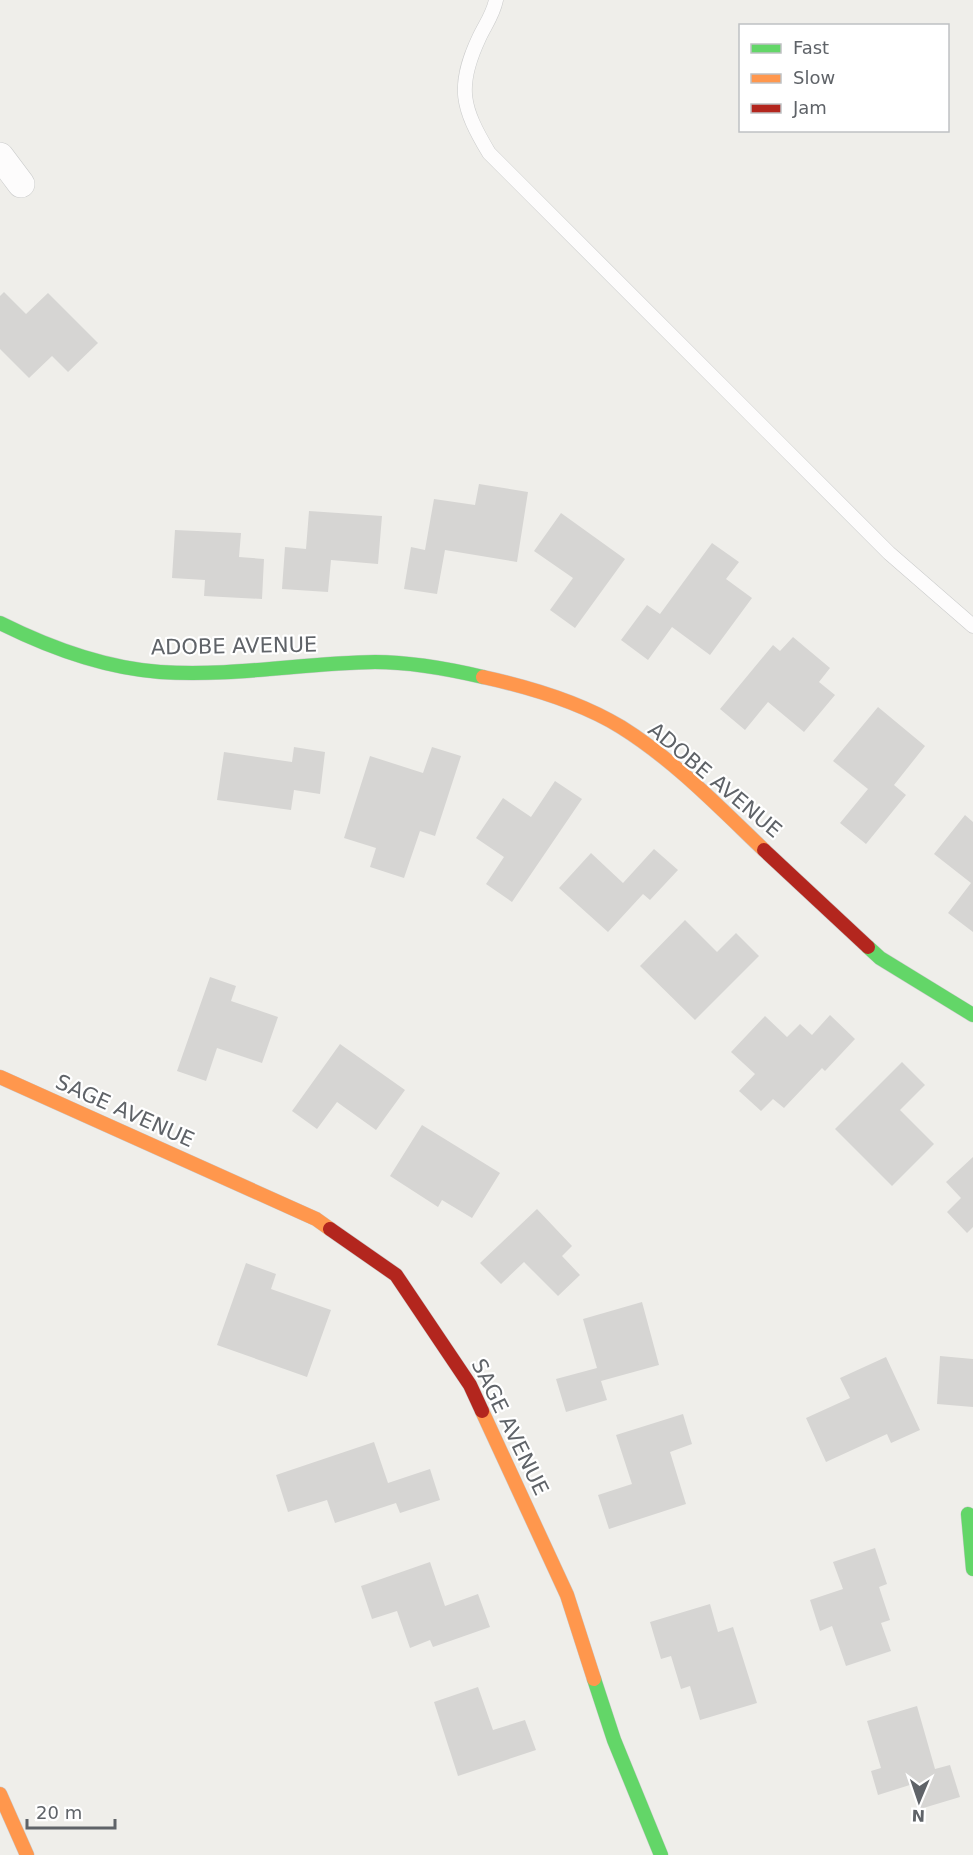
<svg xmlns="http://www.w3.org/2000/svg" width="973" height="1855" font-family="'DejaVu Sans',sans-serif">
<rect width="100%" height="100%" fill="#efeeea"/>
<path fill="#d6d5d3" d="M4,292L26,314L48,293L98,343L68,372L52,356L29,378L0,349V296Z
M479,484L528,492L517,562L445,550L437,594L404,589L411,547L425,550L434,499L475,505Z
M309,511L382,516L378,564L331,560L328,592L282,589L285,547L306,549Z
M561,513L625,559L575,628L550,610L573,578L534,551Z
M175,530L241,533L239,557L264,559L262,599L204,596L205,580L172,578Z
M712,543L739,562L726,579L752,598L710,655L672,627L648,660L621,640L647,605L660,614Z
M793,637L830,668L819,682L835,695L804,732L768,702L745,730L720,709L773,645L780,651Z
M878,707L925,746L894,785L906,795L866,844L840,823L868,789L833,761Z
M294,747L325,752L320,794L294,790L291,810L217,800L224,752L292,762Z
M432,747L461,756L435,836L420,831L404,878L370,867L376,848L344,838L370,756L423,773Z
M555,781L582,799L512,902L486,884L504,857L476,838L503,798L531,817Z
M965,815L973,822V932L948,913L971,883L934,854Z
M654,849L678,870L650,900L643,894L608,932L559,888L591,853L623,883Z
M685,920L717,952L736,933L759,956L695,1020L640,966Z
M210,977L236,986L231,1001L278,1017L262,1063L217,1048L206,1081L177,1071Z
M830,1015L855,1039L825,1071L822,1068L784,1108L773,1099L761,1111L739,1091L755,1074L731,1052L765,1016L787,1037L800,1024L812,1035Z
M340,1044L405,1090L376,1130L337,1102L317,1129L292,1111Z
M902,1062L925,1085L900,1110L934,1144L892,1186L835,1129Z
M422,1125L500,1173L472,1218L442,1200L438,1207L390,1176Z
M973,1157V1227L967,1233L947,1212L961,1198L946,1182Z
M537,1209L572,1246L562,1256L580,1275L558,1296L524,1262L501,1284L480,1263Z
M246,1263L276,1274L271,1289L331,1310L307,1377L217,1345Z
M642,1302L659,1365L601,1381L607,1400L566,1412L556,1379L597,1368L583,1319Z
M940,1356L973,1359V1407L937,1404Z
M886,1357L920,1430L891,1443L887,1434L826,1462L806,1418L850,1398L840,1378Z
M683,1414L692,1444L670,1452L686,1504L609,1529L598,1495L632,1484L616,1435Z
M374,1442L388,1483L430,1469L440,1500L400,1513L396,1503L335,1523L327,1500L288,1512L276,1475Z
M875,1548L887,1584L879,1587L890,1620L881,1623L891,1651L846,1666L832,1626L820,1631L810,1600L843,1589L833,1562Z
M430,1562L445,1606L478,1594L490,1627L433,1647L430,1640L410,1648L397,1611L372,1619L361,1586Z
M710,1604L718,1632L733,1627L757,1703L700,1720L690,1686L681,1689L671,1656L661,1659L650,1622Z
M478,1687L493,1730L525,1720L536,1750L458,1776L434,1702Z
M917,1706L935,1769L950,1765L960,1797L920,1809L913,1784L878,1795L871,1771L881,1768L867,1721Z"/>
<g fill="none" stroke-linecap="round" stroke-linejoin="round">
<g stroke="#cbcccc" stroke-width="15">
<path id="lane" d="M496,0C493,15 485,25 479,38C456,87 462,108 489,153L889,553L973,626"/>
</g>
<g stroke="#cbcccc" stroke-width="28">
<path id="street" d="M0,156L21,184"/>
</g>
<g stroke="#cacacb" stroke-width="15">
<path id="fast" d="M0,623C50,648 104,668 160,672C232,677 303,663 375,662C410,662 449,669 483,677
M868,947L880,958L973,1015
M968,1514L973,1569
M594,1679L614,1740L661,1855"/>
</g>
<g stroke="#cacacb" stroke-width="15">
<path id="slow" d="M483,677C529,687 580,702 621,727C674,760 719,807 764,850
M0,1077L316,1219L330,1229
M482,1411L567,1595L594,1679
M0,1794L27,1855"/>
</g>
<g stroke="#cacacb" stroke-width="15">
<path id="jam" d="M764,850L868,947
M330,1229L396,1275L470,1385L482,1411"/>
</g>
<use href="#lane" stroke="#fdfcfc" stroke-width="14"/>
<use href="#street" stroke="#fdfcfc" stroke-width="27"/>
<use href="#fast" stroke="#63d668" stroke-width="14"/>
<use href="#slow" stroke="#ff974d" stroke-width="14"/>
<use href="#jam" stroke="#b3261e" stroke-width="14"/>
</g>
<g text-anchor="middle" stroke-width="4.5" stroke-linejoin="round" paint-order="stroke">
<g font-size="21" fill="#5f6368" stroke="#fff">
<text transform="translate(234 646) rotate(-1)" y="7">ADOBE AVENUE</text>
<text transform="translate(715 780) rotate(40)" y="7">ADOBE AVENUE</text>
<text transform="translate(125 1111) rotate(24)" y="7">SAGE AVENUE</text>
<text transform="translate(510 1427) rotate(64)" y="7">SAGE AVENUE</text>
</g>
</g>
<rect x="739" y="24" width="210" height="108" fill="#ffffff" stroke="#bfc1c3" stroke-width="1.5"/>
<rect x="751" y="44" width="30" height="9" fill="#63d668" stroke="#bfc1c3" stroke-width="1.5"/>
<text x="793" y="54" font-size="18" fill="#5f6368">Fast</text>
<rect x="751" y="74" width="30" height="9" fill="#ff974d" stroke="#bfc1c3" stroke-width="1.5"/>
<text x="793" y="84" font-size="18" fill="#5f6368">Slow</text>
<rect x="751" y="104" width="30" height="9" fill="#b3261e" stroke="#bfc1c3" stroke-width="1.5"/>
<text x="793" y="114" font-size="18" fill="#5f6368">Jam</text>
<g transform="translate(919 1801) rotate(182)" stroke="#ffffff" stroke-width="4.5" paint-order="stroke">
<path d="M0-4.5L10 22L0 15L-10 22Z" fill="#5f6368"/>
<text y="-9" font-size="16" font-weight="bold" text-anchor="middle" fill="#5f6368">N</text>
</g>
<path d="M27 1819v9h88v-9" fill="none" stroke="#5f6368" stroke-width="3"/>
<text x="36" y="1819" font-size="18" fill="#5f6368" stroke="#ffffff" stroke-width="4.5" paint-order="stroke">20 m</text>
</svg>
